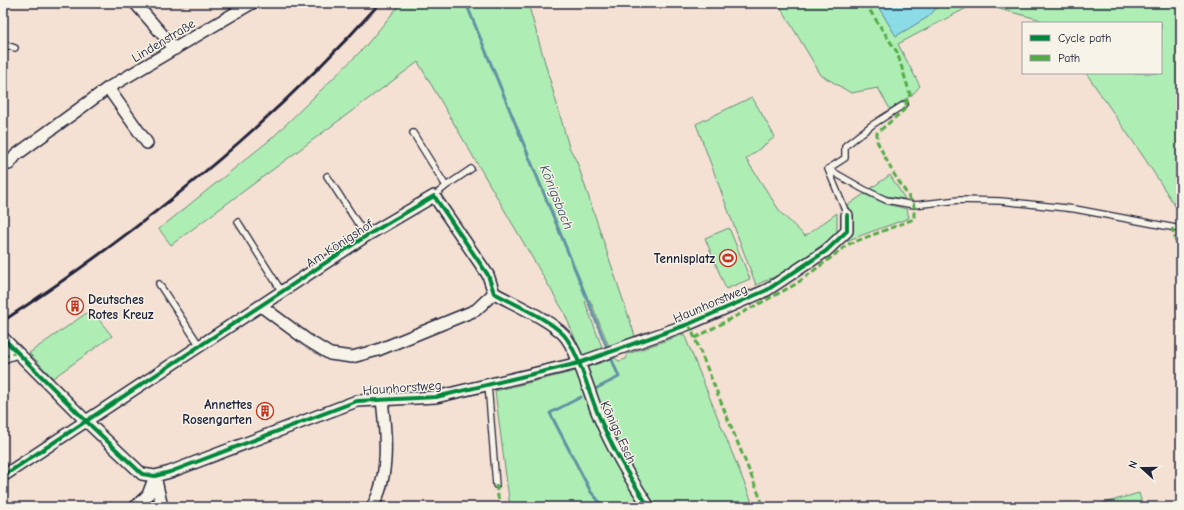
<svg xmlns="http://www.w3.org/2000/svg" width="1184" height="510" font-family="'Comic Neue',sans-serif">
<rect width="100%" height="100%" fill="#f4e1d3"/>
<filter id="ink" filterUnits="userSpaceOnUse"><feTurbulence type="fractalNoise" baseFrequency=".025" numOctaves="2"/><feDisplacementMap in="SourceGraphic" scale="8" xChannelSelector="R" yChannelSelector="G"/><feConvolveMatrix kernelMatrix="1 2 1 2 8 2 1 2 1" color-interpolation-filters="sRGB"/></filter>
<g filter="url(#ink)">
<path fill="#aeedb4" stroke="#688878" d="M401,3H528L569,147L577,162L635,336L609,346L590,300L585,302L603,350L582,355L564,312L418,62L171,245L159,229L271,139L363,49Z
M778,3H876L896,36L928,17L941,3H1181V215L1145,159L1086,73H1161V23H1045L1038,19L976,3L898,44L920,86L912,95L890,109L878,88L851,93L821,75Z
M752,97L775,137L746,159L781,213L805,236L837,213V234L783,273L756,285L696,124Z
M890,175L905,199L886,196L870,189Z
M864,194L886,204L907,209L909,218L843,242L852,226L848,205Z
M729,228L750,279L726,289L705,238Z
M91,310L112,336L53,378L29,353Z
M684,334L754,507H510L495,391L572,372L615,358L619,361L626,359L628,354Z
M1139,493L1143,507H1090Z"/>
<path fill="#8cdce8" stroke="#6292a3" d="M876,3H941L928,17L896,36Z"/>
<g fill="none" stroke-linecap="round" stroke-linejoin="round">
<path stroke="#6292a3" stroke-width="3" d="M466,3L608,350
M597,388L619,377L610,355
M581,397L550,413L591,492L604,507"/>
<g stroke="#22223b" stroke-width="8">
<path id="service" d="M3,44L15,48
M413,133L446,186L434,196
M828,169L863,189L886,200L914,205L959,200L1001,201L1075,209L1181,229
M327,176L366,236
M446,186L471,169
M847,215L828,169L845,158V146L872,125L905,104
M238,222L282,292
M159,284L200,346
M488,384L496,485"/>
</g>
<g stroke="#22223b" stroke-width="14">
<path id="minor" d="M135,3L175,49
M108,88L147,143
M9,164L16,155L108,88L252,3
M261,306L307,340L330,354L352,357L378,350L476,310L494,293
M3,338L86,421L142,474L155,476L170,472L357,401L436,397L579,363L689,324L767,290L826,251L847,231V215
M3,357L17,352
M3,476L366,236L434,196L488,275L494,293C514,304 549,319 564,335C578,351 589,393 598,414C611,446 629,477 649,507
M155,476L162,507
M135,507L148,495L155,476
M372,507C390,478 386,433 382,400"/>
</g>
<use href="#service" stroke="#f7f3e8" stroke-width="5.5"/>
<use href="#minor" stroke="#f7f3e8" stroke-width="11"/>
<path stroke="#22223b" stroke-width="3" d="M3,321C142,230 269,127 380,3"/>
<path stroke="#53aa46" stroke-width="3" stroke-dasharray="6 3" stroke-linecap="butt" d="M865,3L897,52L910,94L905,103
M1172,228L1181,260
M689,324L764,507
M695,338L796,284L849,244L914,219V205L892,171L877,141V133L904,110L908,99
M3,357L17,352
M496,485L500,507"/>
<g stroke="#f7f3e8" stroke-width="6">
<path id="cycleway" d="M3,338L86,421L142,474L155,476L170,472L357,401L436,397L579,363L689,324L767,290L826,251L847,231V215
M3,476L366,236L434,196L488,275L494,293C514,304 549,319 564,335C578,351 589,393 598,414C611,446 629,477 649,507"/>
</g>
<use href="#cycleway" stroke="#00873e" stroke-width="4"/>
</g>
</g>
<defs>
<g id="stadium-ring" transform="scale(0.9)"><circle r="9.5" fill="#f7f3e8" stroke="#c8321e" stroke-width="1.5"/><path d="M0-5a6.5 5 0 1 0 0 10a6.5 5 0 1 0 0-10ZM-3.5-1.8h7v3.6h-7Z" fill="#c8321e"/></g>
<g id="building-ring" transform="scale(0.9)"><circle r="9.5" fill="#f7f3e8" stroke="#c8321e" stroke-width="1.5"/><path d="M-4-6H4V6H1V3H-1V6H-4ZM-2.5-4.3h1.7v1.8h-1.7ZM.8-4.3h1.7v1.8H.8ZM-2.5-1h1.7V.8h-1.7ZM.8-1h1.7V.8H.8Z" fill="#c8321e"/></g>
</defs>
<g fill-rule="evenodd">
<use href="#stadium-ring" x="728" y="258"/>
<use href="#building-ring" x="75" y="306"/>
<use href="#building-ring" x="265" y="411"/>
</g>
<g text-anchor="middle" stroke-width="3" stroke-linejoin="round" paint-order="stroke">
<g font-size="13" fill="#22223b" stroke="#f7f3e8">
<text transform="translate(163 40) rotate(-31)" y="5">Lindenstraße</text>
<text transform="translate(339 243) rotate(-33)" y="5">Am Königshof</text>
<text transform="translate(710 303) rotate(-23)" y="5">Haunhorstweg</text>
<text transform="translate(402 387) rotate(-4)" y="5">Haunhorstweg</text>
<text transform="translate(619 432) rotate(65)" y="5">Königs Esch</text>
</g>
<g font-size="13" font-weight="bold" fill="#22223b" stroke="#f7f3e8" text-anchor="end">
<text x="715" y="263">Tennisplatz</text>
<text x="88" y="304" text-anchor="start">Deutsches<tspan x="88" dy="15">Rotes Kreuz</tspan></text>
<text x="252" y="409">Annettes<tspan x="252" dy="15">Rosengarten</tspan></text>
</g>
<g font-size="14" font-style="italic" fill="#3c5066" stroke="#f7f3e8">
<text transform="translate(557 197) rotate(68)" y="5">Königsbach</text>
</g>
</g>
<rect width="1184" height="510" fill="none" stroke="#f7f3e8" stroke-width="16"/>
<rect x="8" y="8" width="1168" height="494" fill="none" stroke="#22223b" stroke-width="1.5" filter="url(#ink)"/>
<rect x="1022" y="22" width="140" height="52" fill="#f7f3e8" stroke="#a29fa3"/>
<rect x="1030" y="35" width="20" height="6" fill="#00873e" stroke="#a29fa3"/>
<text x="1058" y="42" font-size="12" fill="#22223b">Cycle path</text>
<rect x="1030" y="55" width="20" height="6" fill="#53aa46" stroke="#a29fa3"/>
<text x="1058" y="62" font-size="12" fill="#22223b">Path</text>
<g transform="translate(1142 468) rotate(291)" stroke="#f7f3e8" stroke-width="3" paint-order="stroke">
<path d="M0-3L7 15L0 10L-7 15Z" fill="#22223b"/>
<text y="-6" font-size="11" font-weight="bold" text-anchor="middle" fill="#22223b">N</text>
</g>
</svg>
